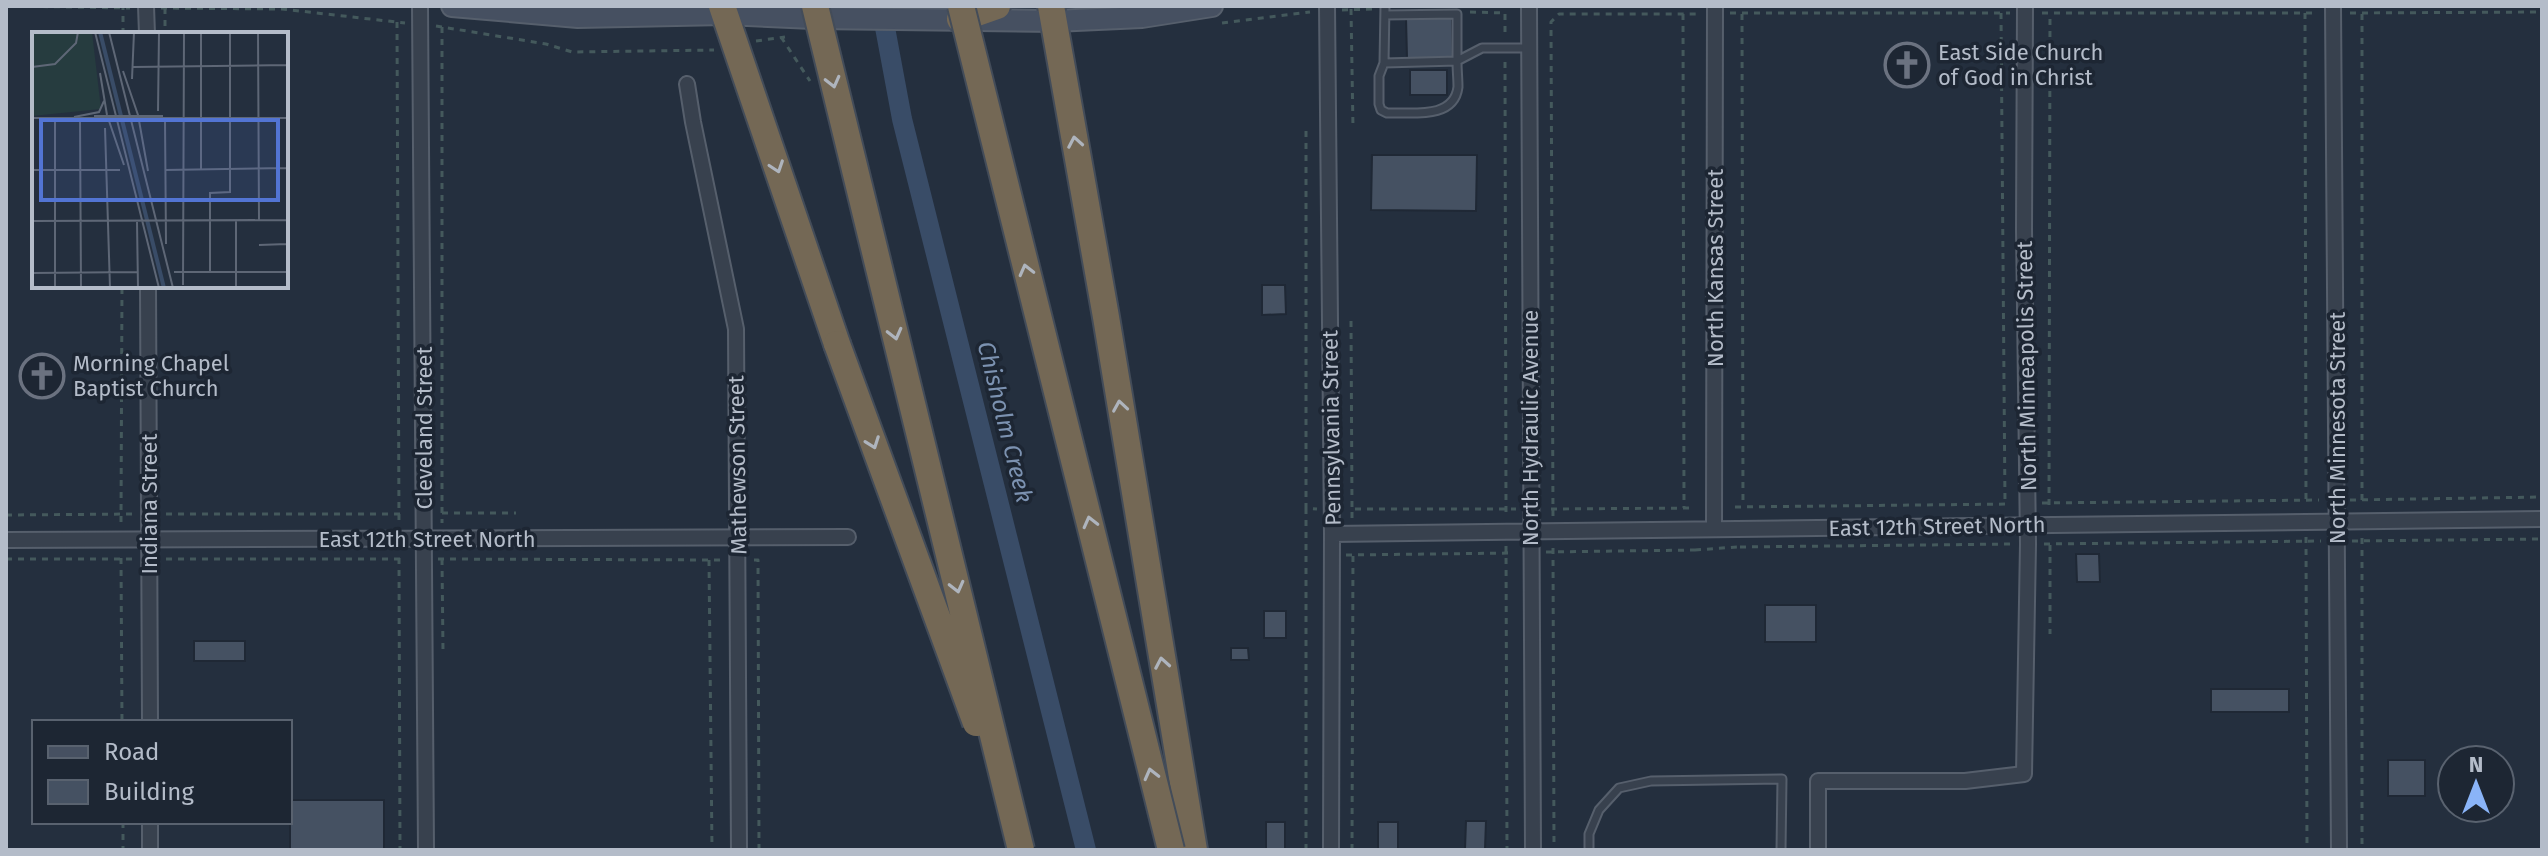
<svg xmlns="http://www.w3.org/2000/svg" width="2548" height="856" font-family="'Fira Sans',sans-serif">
<rect width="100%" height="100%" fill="#242f3e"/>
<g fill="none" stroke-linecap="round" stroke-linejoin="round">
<path stroke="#394c67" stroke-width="20" d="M881,6L902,119L1086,850"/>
</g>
<path fill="#455162" stroke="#1f2835" stroke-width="2" d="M1452,17L1453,58H1407L1406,18Z
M1410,70H1447V95H1410Z
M1372,155H1477L1476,211L1371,210Z
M1262,285H1285L1286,314L1262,315Z
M2076,554H2099L2100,582H2077Z
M1765,605H1816V642H1765Z
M1264,611H1286V638H1264Z
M194,641H245V661H194Z
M1231,648H1248L1249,660H1231Z
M2211,689H2289V712H2211Z
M2388,760H2425V796H2388Z
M290,800H384V850H290Z
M1466,821H1486L1485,849H1465Z
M1266,822H1285V849H1266Z
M1378,822H1398V849H1378Z"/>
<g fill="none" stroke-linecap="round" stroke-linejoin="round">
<g stroke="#565f6c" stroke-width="11">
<path id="lane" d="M1385,6L1384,63L1379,76V104L1381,110L1387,113C1411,112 1454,120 1458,87C1458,79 1457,70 1457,61L1482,48H1529
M1384,63L1457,61V14L1385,15
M1589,850V834L1599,810L1619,788L1651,781L1782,779L1781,850"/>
</g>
<g stroke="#565f6c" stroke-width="18">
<path id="street" d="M146,6L147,34
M420,6L426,850
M1327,6L1332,534L1331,850
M1529,6L1533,850
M2333,6L2339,850
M687,84L693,122L736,329L739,850
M148,286L150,722
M1714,529L1715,6
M1332,534L2542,519
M6,540L848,537
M150,850V822
M1818,850V781H1965L2024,774L2028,544L2024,229L2025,6"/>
</g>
<g stroke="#565f6c" stroke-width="24">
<path id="secondary" d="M452,6L578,17L725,14L813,18L1054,21L1142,17L1212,6"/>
</g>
<g stroke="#434c59" stroke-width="30">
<path id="highway" d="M722,6L837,344
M1051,6L1106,317L1194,850
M960,19L997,6"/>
</g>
<path stroke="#44595c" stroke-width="3" stroke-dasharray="6 6" stroke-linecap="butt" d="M6,6L130,8
M161,8L282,9L405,23
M165,8V33
M1351,9L1353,128
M1342,10L1374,9
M1470,12L1505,13V34
M1730,13H2010
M2001,13L2005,504
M2042,13H2318
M2305,13L2306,505
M2350,13L2542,12
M1683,14L1684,508
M1742,14L1743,506
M2362,14V506
M397,22L399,522
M1222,23L1310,12
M436,26L546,44L572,52L714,50
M442,27V523
M123,34V8
M781,37L810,81
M756,41L785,37
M1505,62L1506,514
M1306,131V508L1317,509
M1351,321L1352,509
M2350,500L2542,497
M2042,503L2319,500
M2049,505L2050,13
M1735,507L2011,504
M1306,508V850
M1551,509L1695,508
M442,513H516
M166,514H406
M6,515L134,514
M1553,516L1551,22L1559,14H1698
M1352,518V509H1516
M121,522L122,286
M2306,537L2307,850
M2362,538V850
M2352,541L2542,539
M2044,544L2321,541
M2050,545V634
M1506,546L1507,850
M1740,547L2013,544
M1553,548L1554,850
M1695,550L1737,547L1736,543
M1546,552L1695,550V547
M1346,555L1514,553
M121,558L122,722
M399,558L400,850
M6,559H134
M166,559H406
M438,559L722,560
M442,559L443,651
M709,560L712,850
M754,560H758L759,850
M123,822V850
M1352,850L1353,550"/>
<use href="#lane" stroke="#38414e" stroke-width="7"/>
<use href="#street" stroke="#38414e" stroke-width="14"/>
<use href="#secondary" stroke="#465061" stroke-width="20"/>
<use href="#highway" stroke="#746855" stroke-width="26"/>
<g stroke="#434c59" stroke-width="30" stroke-linecap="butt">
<path id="highway-bridge" d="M815,6L1021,850
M961,6L1171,850
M837,344L976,723"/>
</g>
<use href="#highway-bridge" stroke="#746855" stroke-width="26"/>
</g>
<defs><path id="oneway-chevron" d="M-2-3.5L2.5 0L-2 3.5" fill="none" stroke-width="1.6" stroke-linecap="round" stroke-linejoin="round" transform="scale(2)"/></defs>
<g stroke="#aeb4bd">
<use href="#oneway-chevron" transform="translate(833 82) rotate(76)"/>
<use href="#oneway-chevron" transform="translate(1075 142) rotate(-100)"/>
<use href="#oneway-chevron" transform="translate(777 167) rotate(71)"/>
<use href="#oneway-chevron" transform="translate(1026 270) rotate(-104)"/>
<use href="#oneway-chevron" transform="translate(895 334) rotate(76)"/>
<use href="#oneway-chevron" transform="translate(1120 406) rotate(-99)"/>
<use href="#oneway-chevron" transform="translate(873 443) rotate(70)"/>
<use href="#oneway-chevron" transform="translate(1090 522) rotate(-104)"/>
<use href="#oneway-chevron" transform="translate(957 587) rotate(76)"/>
<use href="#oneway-chevron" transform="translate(1162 663) rotate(-100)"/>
<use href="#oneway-chevron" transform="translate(1151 774) rotate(-104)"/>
</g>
<defs>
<g id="church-ring" transform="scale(2.3)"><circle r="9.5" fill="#1d2633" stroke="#6b7280" stroke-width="1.5"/><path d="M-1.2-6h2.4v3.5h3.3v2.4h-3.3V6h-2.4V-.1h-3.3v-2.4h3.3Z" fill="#6b7280"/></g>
</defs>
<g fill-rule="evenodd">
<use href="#church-ring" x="1907" y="65"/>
<use href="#church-ring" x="42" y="376"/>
</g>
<g text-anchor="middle" stroke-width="7" stroke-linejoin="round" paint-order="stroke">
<g font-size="22" fill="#b4bcc9" stroke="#1d2633" text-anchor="start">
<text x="1938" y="60">East Side Church<tspan x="1938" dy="25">of God in Christ</tspan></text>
<text x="73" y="371">Morning Chapel<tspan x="73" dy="25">Baptist Church</tspan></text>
</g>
<g font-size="22" fill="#b4bcc9" stroke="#1d2633">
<text transform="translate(1715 268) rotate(-90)" y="8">North Kansas Street</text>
<text transform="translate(2026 366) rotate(-91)" y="8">North Minneapolis Street</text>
<text transform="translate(424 428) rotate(-90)" y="8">Cleveland Street</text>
<text transform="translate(1331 428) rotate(-91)" y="8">Pennsylvania Street</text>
<text transform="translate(1530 428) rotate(-90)" y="8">North Hydraulic Avenue</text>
<text transform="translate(2337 428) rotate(-90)" y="8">North Minnesota Street</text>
<text transform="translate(737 465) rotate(-91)" y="8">Mathewson Street</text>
<text transform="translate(149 504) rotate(-90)" y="8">Indiana Street</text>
<text transform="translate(1937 526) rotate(-1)" y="8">East 12th Street North</text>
<text x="427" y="547">East 12th Street North</text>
</g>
<g font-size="24" font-style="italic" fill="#7c92b1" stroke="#1d2633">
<text transform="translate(1005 422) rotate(76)" y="8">Chisholm Creek</text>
</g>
</g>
<g transform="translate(32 32)">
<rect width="256" height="256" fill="#242f3e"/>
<path d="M0,0H60L69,77L0,84Z" fill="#263c3f"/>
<path fill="none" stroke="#394c67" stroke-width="4" d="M68,0L132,256"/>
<path fill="none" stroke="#5e6776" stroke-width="2" d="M63,0L127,256M77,0L141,256M226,0L227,188M255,0L256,256M0,35L23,32L44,11L46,0M101,35L256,33M91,39L106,83L116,139M68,41L75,83L92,133M100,47L102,0M126,79L127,0M62,84H131M42,85L67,80L72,69M0,86H256M23,87V256M48,88L49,256M133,88L134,212M73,96L78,256M169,137V0M0,138H88M133,138L255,136M0,189L256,188M204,189V256M105,190L106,256M227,213L255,212M142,240H256M0,241L106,240M178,241V161L198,160V0M151,253L152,0"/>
<path fill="#5274d3" fill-opacity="0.15" stroke="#5274d3" stroke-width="4" d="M9,88H246V168H9Z"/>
<rect width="256" height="256" fill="none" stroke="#b4bcc9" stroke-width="4"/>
</g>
<rect width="2548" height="856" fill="none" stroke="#b4bcc9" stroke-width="16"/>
<rect x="32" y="720" width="260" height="104" fill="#1d2633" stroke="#59626f" stroke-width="2"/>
<rect x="48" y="746" width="40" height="12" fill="#465061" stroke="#59626f" stroke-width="2"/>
<text x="104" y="760" font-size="24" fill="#b4bcc9">Road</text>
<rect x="48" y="780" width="40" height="24" fill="#455162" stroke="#59626f" stroke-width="2"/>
<text x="104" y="800" font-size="24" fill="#b4bcc9">Building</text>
<g transform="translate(2476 784)"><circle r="38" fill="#1d2633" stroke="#59626f" stroke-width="2"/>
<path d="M0-6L14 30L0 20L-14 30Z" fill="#8ab4f8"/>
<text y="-12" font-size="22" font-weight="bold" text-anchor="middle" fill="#b4bcc9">N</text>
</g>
</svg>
